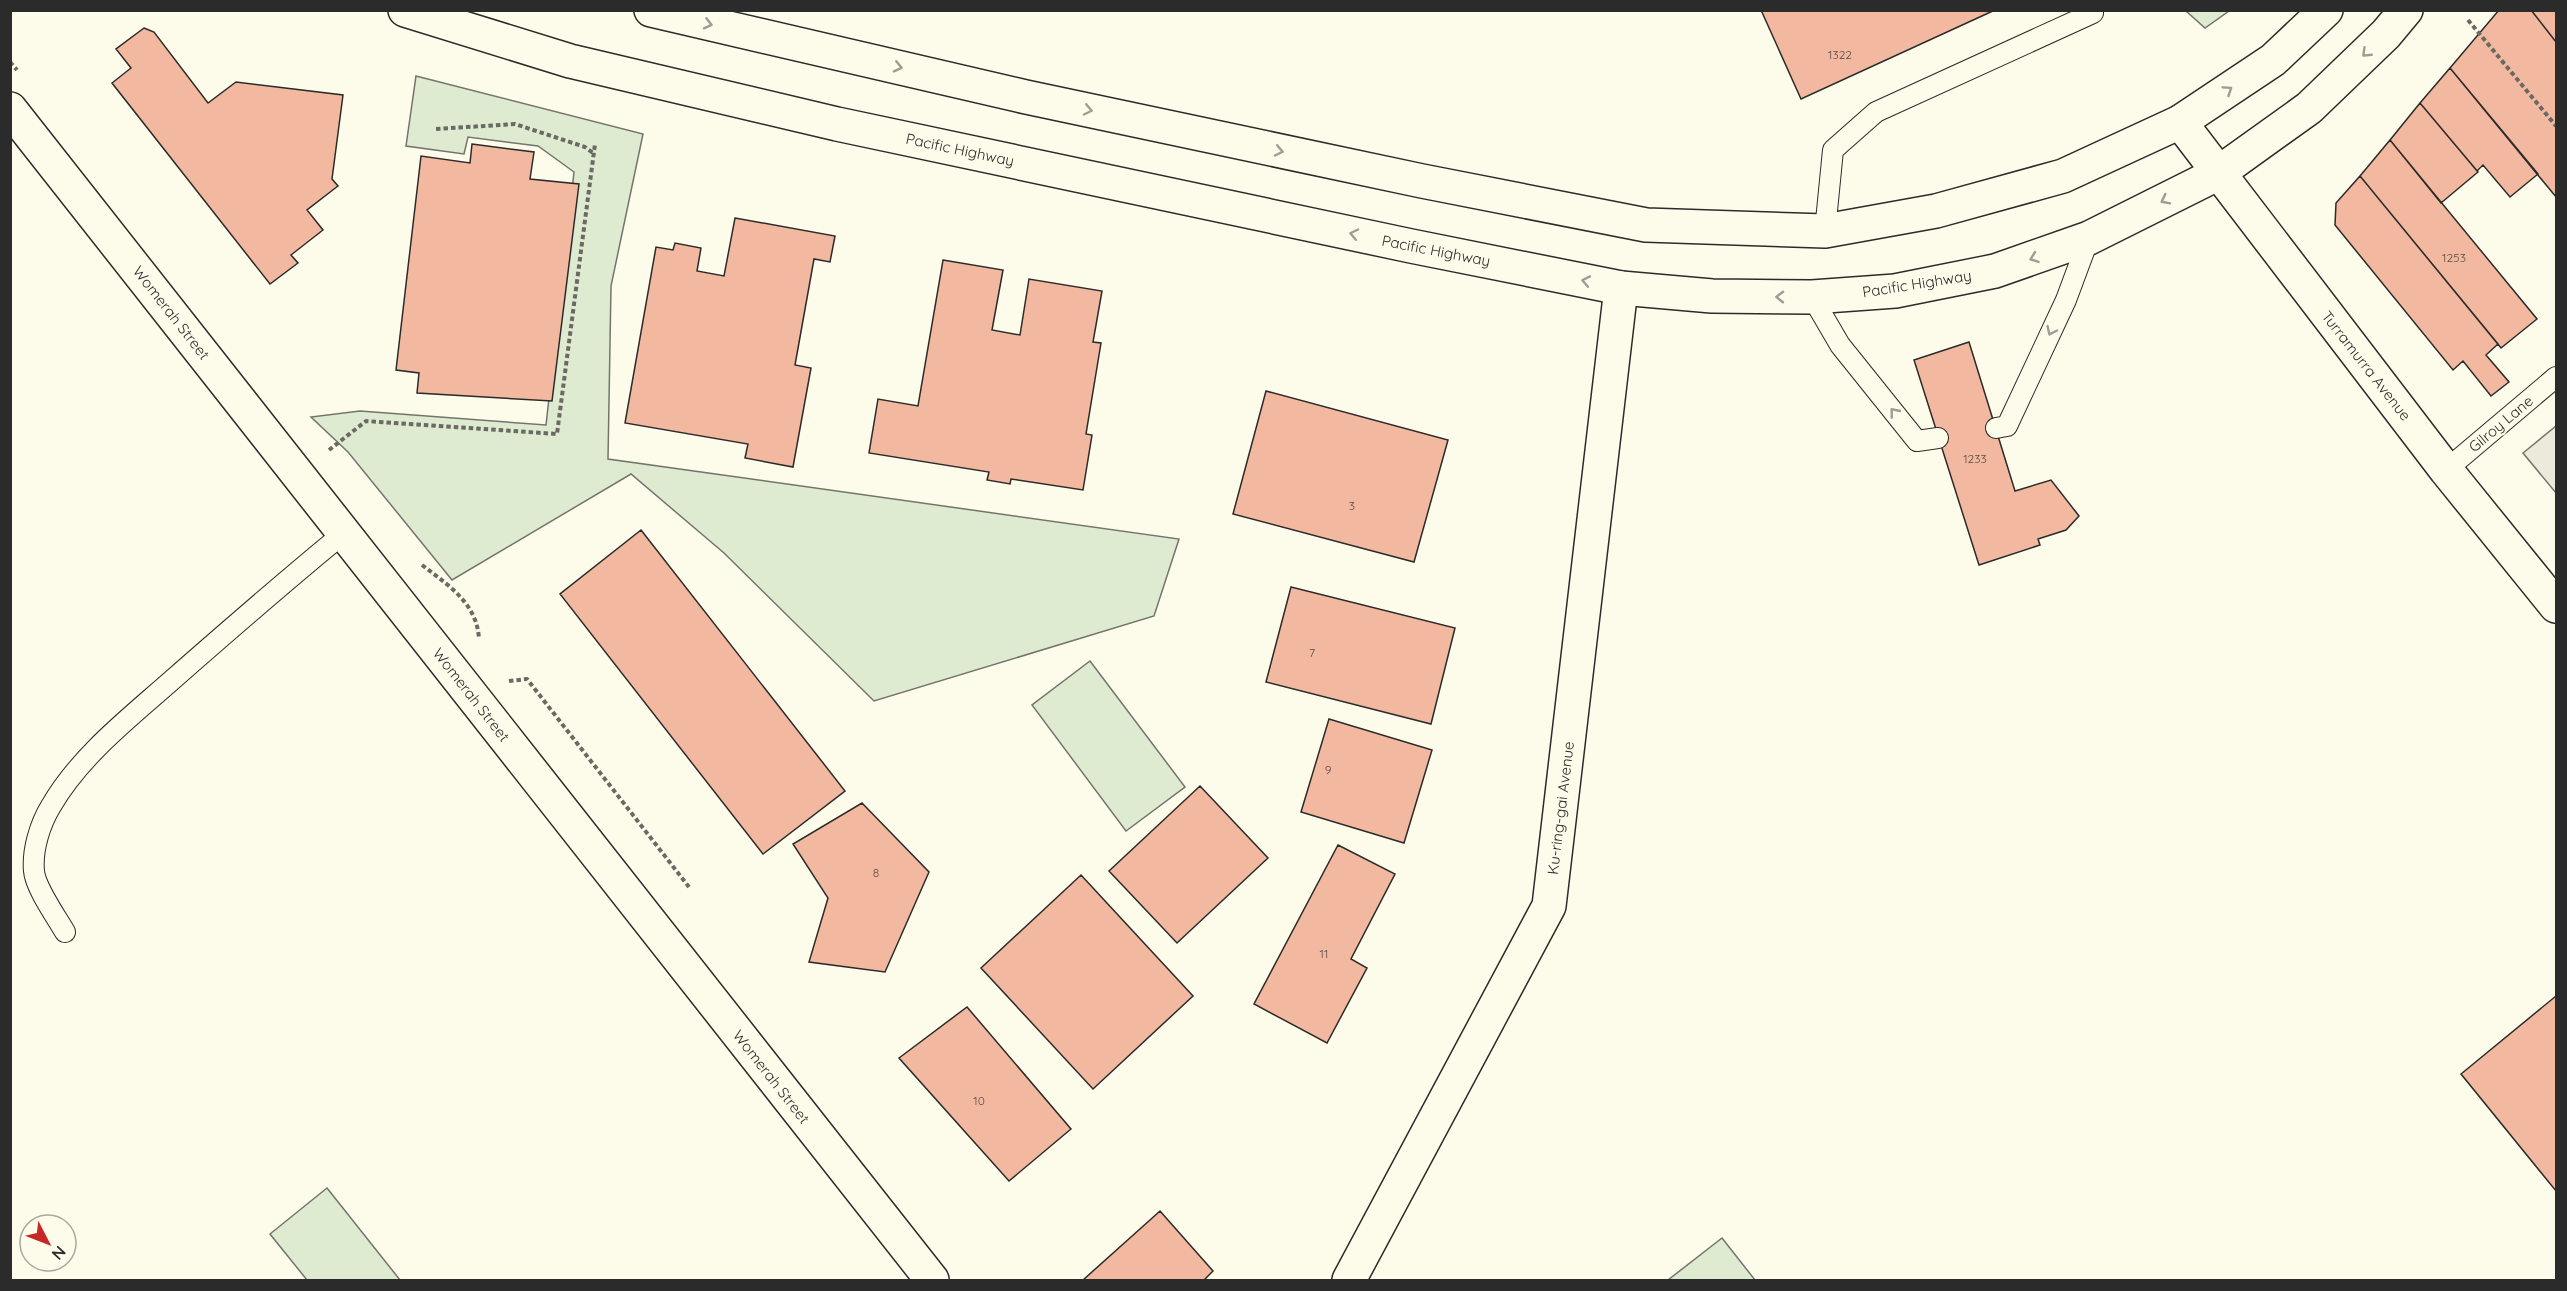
<svg xmlns="http://www.w3.org/2000/svg" width="2567" height="1291" font-family="Quicksand,sans-serif">
<rect width="100%" height="100%" fill="#fdfbea"/>
<path fill="#deebd1" stroke="#74746e" stroke-width="1.5" d="M2186,11H2229L2205,28Z
M416,76L643,134L611,286L608,459L1179,539L1154,616L874,701L724,553L631,474L452,580L348,452L311,417L360,411L546,425L574,172L538,146L468,137L464,154L406,146Z
M1090,661L1185,787L1126,831L1032,705Z
M327,1188L400,1280H307L270,1234Z
M1722,1238L1755,1280H1668Z"/>
<path fill="#eceadb" stroke="#74746e" stroke-width="1.5" d="M2556,426V493L2523,453Z"/>
<path fill="#f2b8a0" stroke="#2b2b2b" stroke-width="1.5" d="M1761,10H1995L1801,99Z
M2499,10H2531L2556,42V197L2450,68Z
M2531,10H2556V42Z
M144,28L154,32L208,103L236,82L343,95L332,179L338,186L307,210L323,230L291,255L298,263L270,284L112,83L131,68L116,49Z
M2450,68L2538,174L2510,197L2483,165L2477,171L2420,103Z
M2420,103L2478,172L2441,203L2390,140Z
M2390,140L2537,319L2501,348L2360,176Z
M472,144L534,152L530,179L579,184L552,401L417,393L419,373L396,370L421,156L470,163Z
M2360,176L2498,344L2486,355L2509,382L2491,396L2463,361L2453,370L2335,225L2336,203Z
M735,218L835,236L830,262L814,259L795,365L811,368L793,467L745,458L748,444L625,423L656,247L673,250L675,243L701,248L697,271L724,276Z
M943,260L1003,270L992,330L1020,335L1029,279L1102,291L1093,342L1101,343L1086,434L1092,435L1083,490L1011,479L1010,484L987,480L989,472L869,453L878,399L918,406Z
M1969,342L2015,491L2051,480L2079,516L2066,530L2038,539L2040,545L1979,565L1914,360Z
M1266,391L1448,440L1414,562L1233,514Z
M641,530L845,791L763,854L560,594Z
M1291,587L1455,628L1431,724L1266,682Z
M1329,719L1432,750L1404,843L1301,812Z
M1200,786L1268,858L1177,943L1109,871Z
M862,803L929,872L885,972L809,962L828,898L793,844Z
M1338,845L1395,874L1351,959L1367,968L1327,1043L1254,1004Z
M1081,875L1193,996L1093,1089L981,968Z
M2556,996V1191L2461,1074Z
M967,1007L1071,1129L1009,1181L899,1058Z
M1160,1211L1213,1271L1204,1280H1083Z"/>
<g fill="none" stroke-linecap="round" stroke-linejoin="round">
<g stroke="#2b2b2b" stroke-width="22">
<path id="service" d="M1825,231L1833,150L1876,112L2093,13L2091,10
M1812,297L1840,345L1917,441L1938,438
M1996,428L2007,426L2066,300L2089,238
M2446,470L2556,377
M65,932C57,918 35,887 34,871C32,850 40,824 51,806C80,756 128,719 171,681C228,631 285,581 344,533"/>
</g>
<g stroke="#2b2b2b" stroke-width="36">
<path id="minor" d="M10,109L932,1280
M2180,122L2446,470L2556,606
M1349,1280L1549,906L1621,288"/>
</g>
<g stroke="#2b2b2b" stroke-width="36">
<path id="trunk" d="M405,10L570,61L837,124L1411,246L1621,288L1712,296L1812,297L1895,291L1995,271L2089,238L2217,174L2309,108L2386,34L2406,10
M651,10L1026,97L1422,181L1646,225L1825,231L1936,211L2063,176L2180,122L2273,60L2326,10"/>
</g>
<path stroke="#6a6964" stroke-width="4" stroke-dasharray="4.5 3" stroke-linecap="butt" d="M2468,20L2556,126
M10,62L17,70
M436,129L515,124L585,147L593,153
M329,450L366,421L557,434L595,144
M422,565C448,585 477,603 479,639
M509,681L527,679L689,887"/>
<use href="#service" stroke="#fdfbea" stroke-width="20"/>
<use href="#minor" stroke="#fdfbea" stroke-width="33"/>
<use href="#trunk" stroke="#fdfbea" stroke-width="33"/>
</g>
<defs><path id="oneway-chevron" d="M-2-3.5L2.5 0L-2 3.5" fill="none" stroke-width="1.6" stroke-linecap="round" stroke-linejoin="round" transform="scale(1.5)"/></defs>
<g stroke="#9e9d94">
<use href="#oneway-chevron" transform="translate(708 24) rotate(14)"/>
<use href="#oneway-chevron" transform="translate(2366 53) rotate(136)"/>
<use href="#oneway-chevron" transform="translate(898 67) rotate(13)"/>
<use href="#oneway-chevron" transform="translate(2228 90) rotate(-34)"/>
<use href="#oneway-chevron" transform="translate(1088 110) rotate(12)"/>
<use href="#oneway-chevron" transform="translate(1279 151) rotate(12)"/>
<use href="#oneway-chevron" transform="translate(2165 200) rotate(153)"/>
<use href="#oneway-chevron" transform="translate(1354 234) rotate(-168)"/>
<use href="#oneway-chevron" transform="translate(2034 258) rotate(160)"/>
<use href="#oneway-chevron" transform="translate(1586 281) rotate(-169)"/>
<use href="#oneway-chevron" transform="translate(1780 297) rotate(-179)"/>
<use href="#oneway-chevron" transform="translate(2051 331) rotate(115)"/>
<use href="#oneway-chevron" transform="translate(1894 412) rotate(-129)"/>
</g>
<g text-anchor="middle" stroke-width="4.5" stroke-linejoin="round" paint-order="stroke">
<g font-size="12" fill="#5d4e48">
<text x="1840" y="59">1322</text>
<text x="2454" y="262">1253</text>
<text x="1975" y="463">1233</text>
<text x="1352" y="510">3</text>
<text x="1312" y="657">7</text>
<text x="1328" y="774">9</text>
<text x="876" y="877">8</text>
<text x="1324" y="958">11</text>
<text x="979" y="1105">10</text>
</g>
<g font-size="15" fill="#2b2b2b" stroke="#fdfbea">
<text transform="translate(960 150) rotate(12)" y="5">Pacific Highway</text>
<text transform="translate(1436 251) rotate(11)" y="5">Pacific Highway</text>
<text transform="translate(1917 284) rotate(-9)" y="5">Pacific Highway</text>
<text transform="translate(171 313) rotate(52)" y="5">Womerah Street</text>
<text transform="translate(2366 366) rotate(52)" y="5">Turramurra Avenue</text>
<text transform="translate(2501 424) rotate(-40)" y="5">Gilroy Lane</text>
<text transform="translate(471 695) rotate(52)" y="5">Womerah Street</text>
<text transform="translate(1561 808) rotate(-83)" y="5">Ku-ring-gai Avenue</text>
<text transform="translate(771 1077) rotate(52)" y="5">Womerah Street</text>
</g>
</g>
<rect width="2567" height="1291" fill="none" stroke="#2b2b2b" stroke-width="24"/>
<g transform="translate(48 1243) rotate(132)"><circle r="28" fill="#fdfbea" stroke="#a9a89e" stroke-width="1.5"/>
<path d="M0-4.5L10 22L0 15L-10 22Z" fill="#c62828"/>
<text y="-9" font-size="16" font-weight="bold" text-anchor="middle" fill="#2b2b2b">N</text>
</g>
</svg>
